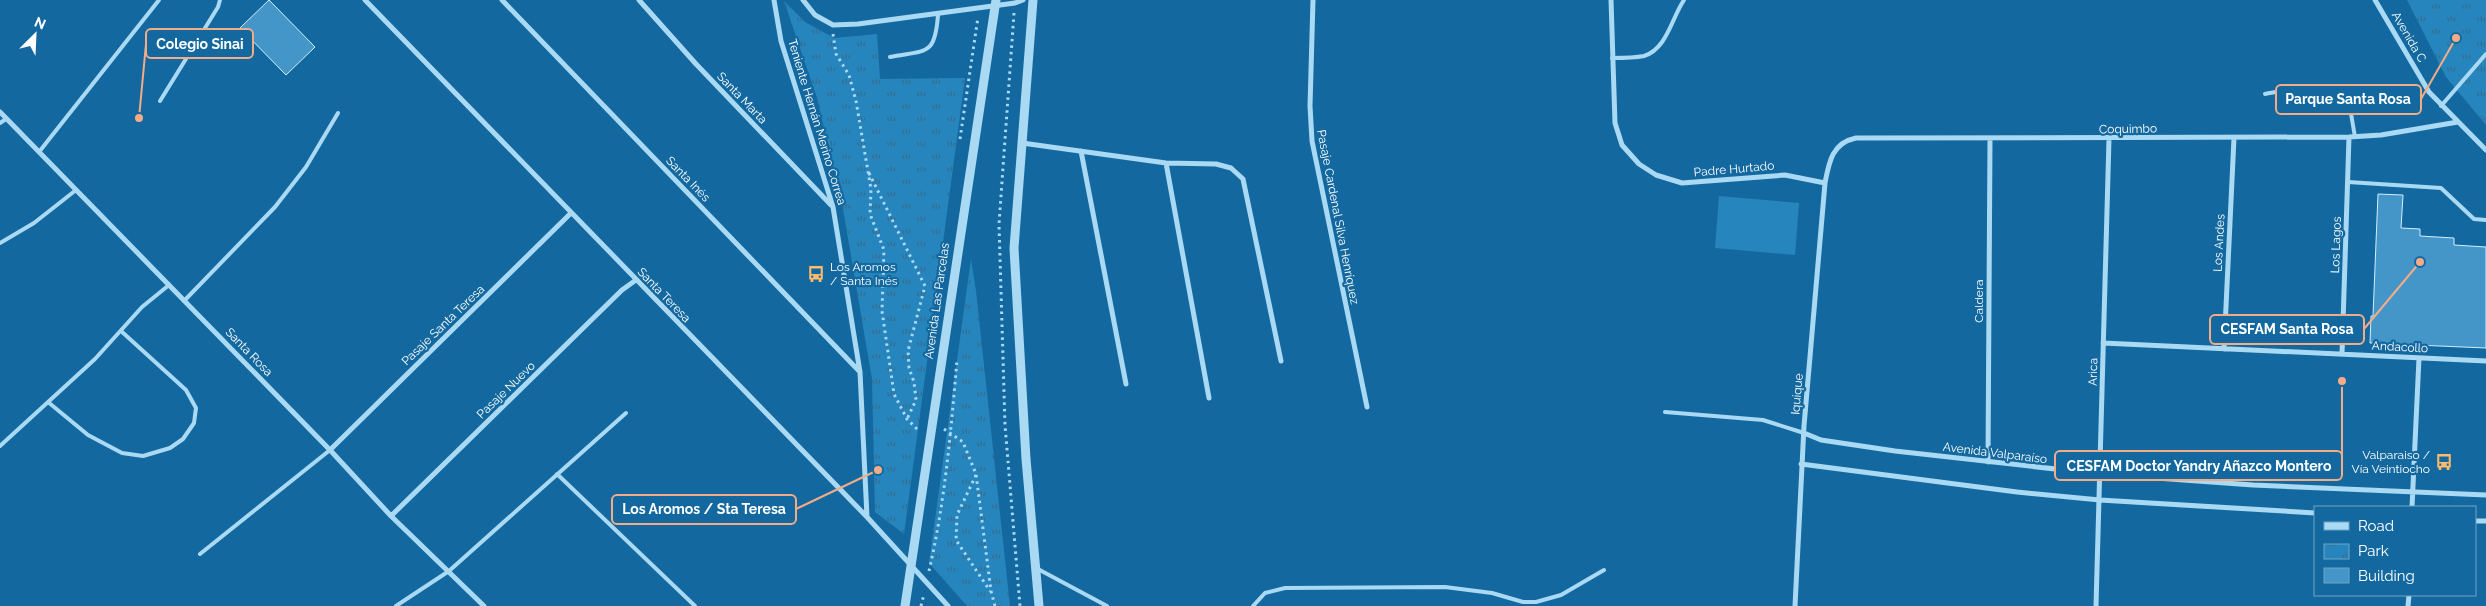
<svg xmlns="http://www.w3.org/2000/svg" width="2486" height="606" font-family="Raleway,sans-serif">
<defs>
<pattern id="park-tufts" width="24" height="20" patternUnits="userSpaceOnUse" patternTransform="scale(1.25)"><rect width="24" height="20" fill="#2685bd"/><path d="M3 7l-1-3M5 7V3M7 7l1-3M15 17l-1-3M17 17v-4M19 17l1-3" fill="none" stroke="#356e90"/></pattern>
</defs>
<rect width="100%" height="100%" fill="#13699f"/>
<path fill="#2685bd" d="M1719,196L1799,203L1795,255L1715,248Z"/>
<path fill="url(#park-tufts)" d="M2407,0H2486V125L2446,77Z
M784,1L805,22L834,38L877,34L880,79L965,78L904,534L875,512L872,379L843,209L817,98Z
M971,259L976,291L1010,606H967L929,563Z"/>
<path fill="#4596c8" stroke="#d3eefe" d="M269,0L315,47L286,75L240,28Z
M2378,194L2403,195L2401,228L2420,229V236L2454,238V245L2486,247V348L2370,343L2371,316H2373Z"/>
<g fill="none" stroke-linecap="round" stroke-linejoin="round">
<path stroke="#aad9f4" stroke-width="3" stroke-dasharray="2.5 4" stroke-linecap="butt" d="M1014,13L999,224L1005,425L1020,606
M833,34L836,54L849,75L856,101L871,189L870,214L884,250L882,311L894,394L907,419L918,430
M960,139L978,17
M869,173L925,286L908,351L909,368L914,382L916,400L907,419
M944,429L963,442L976,474L991,591L995,606
M976,475L957,515L956,540L990,591
M929,571C945,502 951,430 957,360
M921,606L924,594"/>
<path stroke="#aad9f4" stroke-width="4" d="M890,57C927,50 935,56 938,15
M1612,58C1622,58 1634,58 1644,56C1667,49 1672,17 1684,0
M2265,94C2294,89 2324,81 2349,102L2355,137
M160,101L218,7L220,0
M2441,106L2486,54
M0,123L6,119
M39,152L159,0
M2348,182L2441,188L2474,219L2486,220
M0,243L34,223L76,190
M184,301L275,207L306,167L338,113
M48,402L88,435L122,453L143,456L170,448L183,439L194,423L196,408L186,390L121,331
M1665,412L1763,420L1804,433
M0,446L95,359L142,307L169,285
M557,474L695,606
M200,554L330,450
M1036,568L1107,606
M396,606L449,571L626,413
M1253,606L1265,593L1285,588L1445,587L1492,593L1523,602H1536L1561,595L1604,570"/>
<path stroke="#aad9f4" stroke-width="5" d="M365,0L867,517L948,606
M502,0L860,372
M639,0L696,64L831,205
M774,0L781,41L833,207L860,372L867,517
M803,0L815,15L833,25L858,24L1015,3L1023,0
M1313,0L1310,106L1312,141L1367,407
M1611,0L1615,123L1622,145L1639,164L1656,175L1682,183L1785,175L1825,183
M2375,0L2429,92L2486,150
M0,112L330,450L391,516L484,606
M1022,143L1166,163L1216,164L1231,168L1243,179L1281,361
M1081,151L1126,384
M1166,163L1209,398
M2103,343L2486,361
M2224,349L2234,138
M2342,354L2349,137
M1804,433L1821,440L1895,451L2100,474L2253,485L2486,495
M330,450L570,214
M1988,462L1990,139
M1801,464L2017,492L2100,500L2315,513
M2412,507L2419,358
M391,516L622,290L636,280
M2475,521H2486
M1795,606L1804,426L1825,183C1829,162 1832,143 1856,138L2349,137L2381,135L2458,122
M2096,606L2109,139
M2408,606L2409,595"/>
<path stroke="#aad9f4" stroke-width="9" d="M1033,0L1014,248L1026,459L1039,606
M905,606L996,0"/>
</g>
<defs>
<g id="bus-bare" transform="scale(1.35)"><path d="M-5-6H5V4H4V6H2V4H-2V6H-4V4H-5ZM-3.5-4V0h7V-4ZM-3.5 1.2v1.5H-2V1.2ZM2 1.2v1.5H3.5V1.2Z" fill="#ffbb6d" stroke="#13699f" stroke-width="2.5" paint-order="stroke"/></g>
</defs>
<g fill-rule="evenodd">
<use href="#bus-bare" x="816" y="274"/>
<use href="#bus-bare" x="2444" y="462"/>
</g>
<g text-anchor="middle" stroke-width="4.5" stroke-linejoin="round" paint-order="stroke">
<g font-size="12" fill="#fff" stroke="#13699f">
<text transform="translate(2409 37) rotate(60)" y="4">Avenida C</text>
<text transform="translate(742 98) rotate(46)" y="4">Santa Marta</text>
<text transform="translate(817 122) rotate(73)" y="4">Teniente Hernán Merino Correa</text>
<text transform="translate(2128 129) rotate(-1)" y="4">Coquimbo</text>
<text transform="translate(1734 169) rotate(-5)" y="4">Padre Hurtado</text>
<text transform="translate(688 179) rotate(46)" y="4">Santa Inés</text>
<text transform="translate(1338 217) rotate(79)" y="4">Pasaje Cardenal Silva Henríquez</text>
<text transform="translate(2219 243) rotate(-87)" y="4">Los Andes</text>
<text transform="translate(2336 245) rotate(-88)" y="4">Los Lagos</text>
<text transform="translate(664 295) rotate(46)" y="4">Santa Teresa</text>
<text transform="translate(937 301) rotate(-82)" y="4">Avenida Las Parcelas</text>
<text transform="translate(1979 301) rotate(-90)" y="4">Caldera</text>
<text transform="translate(443 325) rotate(-44)" y="4">Pasaje Santa Teresa</text>
<text transform="translate(2400 347) rotate(3)" y="4">Andacollo</text>
<text transform="translate(249 352) rotate(46)" y="4">Santa Rosa</text>
<text transform="translate(2093 372) rotate(-89)" y="4">Arica</text>
<text transform="translate(506 390) rotate(-44)" y="4">Pasaje Nuevo</text>
<text transform="translate(1797 394) rotate(-85)" y="4">Iquique</text>
<text transform="translate(1995 453) rotate(7)" y="4">Avenida Valparaíso</text>
</g>
<g font-size="12" fill="#fff" stroke="#13699f" text-anchor="start">
<text x="830" y="271">Los Aromos<tspan x="830" dy="14">/ Santa Inés</tspan></text>
<text x="2430" y="459" text-anchor="end">Valparaiso /<tspan x="2430" dy="14">Vía Veintiocho</tspan></text>
</g>
</g>
<path fill="none" stroke="#f4ac86" stroke-width="2" d="M139 118L146 44M2456 38L2421 99M2420 262L2364 329M2342 381L2342 466M878 470L796 509"/>
<g fill="#f4ac86" stroke="#13699f" stroke-width="2">
<circle cx="139" cy="118" r="5"/>
<circle cx="2456" cy="38" r="5"/>
<circle cx="2420" cy="262" r="5"/>
<circle cx="2342" cy="381" r="5"/>
<circle cx="878" cy="470" r="5"/>
</g>
<g fill="#13699f" stroke="#f4ac86" stroke-width="2">
<rect x="146" y="29" width="107" height="29" rx="5"/>
<rect x="2276" y="85" width="145" height="29" rx="5"/>
<rect x="2210" y="315" width="154" height="29" rx="5"/>
<rect x="2055" y="451" width="287" height="29" rx="5"/>
<rect x="612" y="495" width="184" height="29" rx="5"/>
</g>
<g font-size="14" text-anchor="middle" font-weight="bold" fill="#fff">
<text x="200" y="49">Colegio Sinai</text>
<text x="2348" y="104">Parque Santa Rosa</text>
<text x="2287" y="334">CESFAM Santa Rosa</text>
<text x="2199" y="471">CESFAM Doctor Yandry Añazco Montero</text>
<text x="704" y="514">Los Aromos / Sta Teresa</text>
</g>
<rect x="2314" y="506" width="162" height="90" fill="#13699f" stroke="#71a5c5"/>
<rect x="2324" y="522" width="25" height="8" fill="#aad9f4" stroke="#71a5c5"/>
<text x="2358" y="531" font-size="15" fill="#ffffff">Road</text>
<rect x="2324" y="544" width="25" height="15" fill="url(#park-tufts)" stroke="#71a5c5"/>
<text x="2358" y="556" font-size="15" fill="#ffffff">Park</text>
<rect x="2324" y="568" width="25" height="15" fill="#4596c8" stroke="#71a5c5"/>
<text x="2358" y="581" font-size="15" fill="#ffffff">Building</text>
<g transform="translate(35 35) rotate(24)" stroke="#13699f" stroke-width="4" paint-order="stroke">
<path d="M0-4L9 19L0 12L-9 19Z" fill="#ffffff"/>
<text y="-8" font-size="14" font-weight="bold" text-anchor="middle" fill="#ffffff">N</text>
</g>
</svg>
